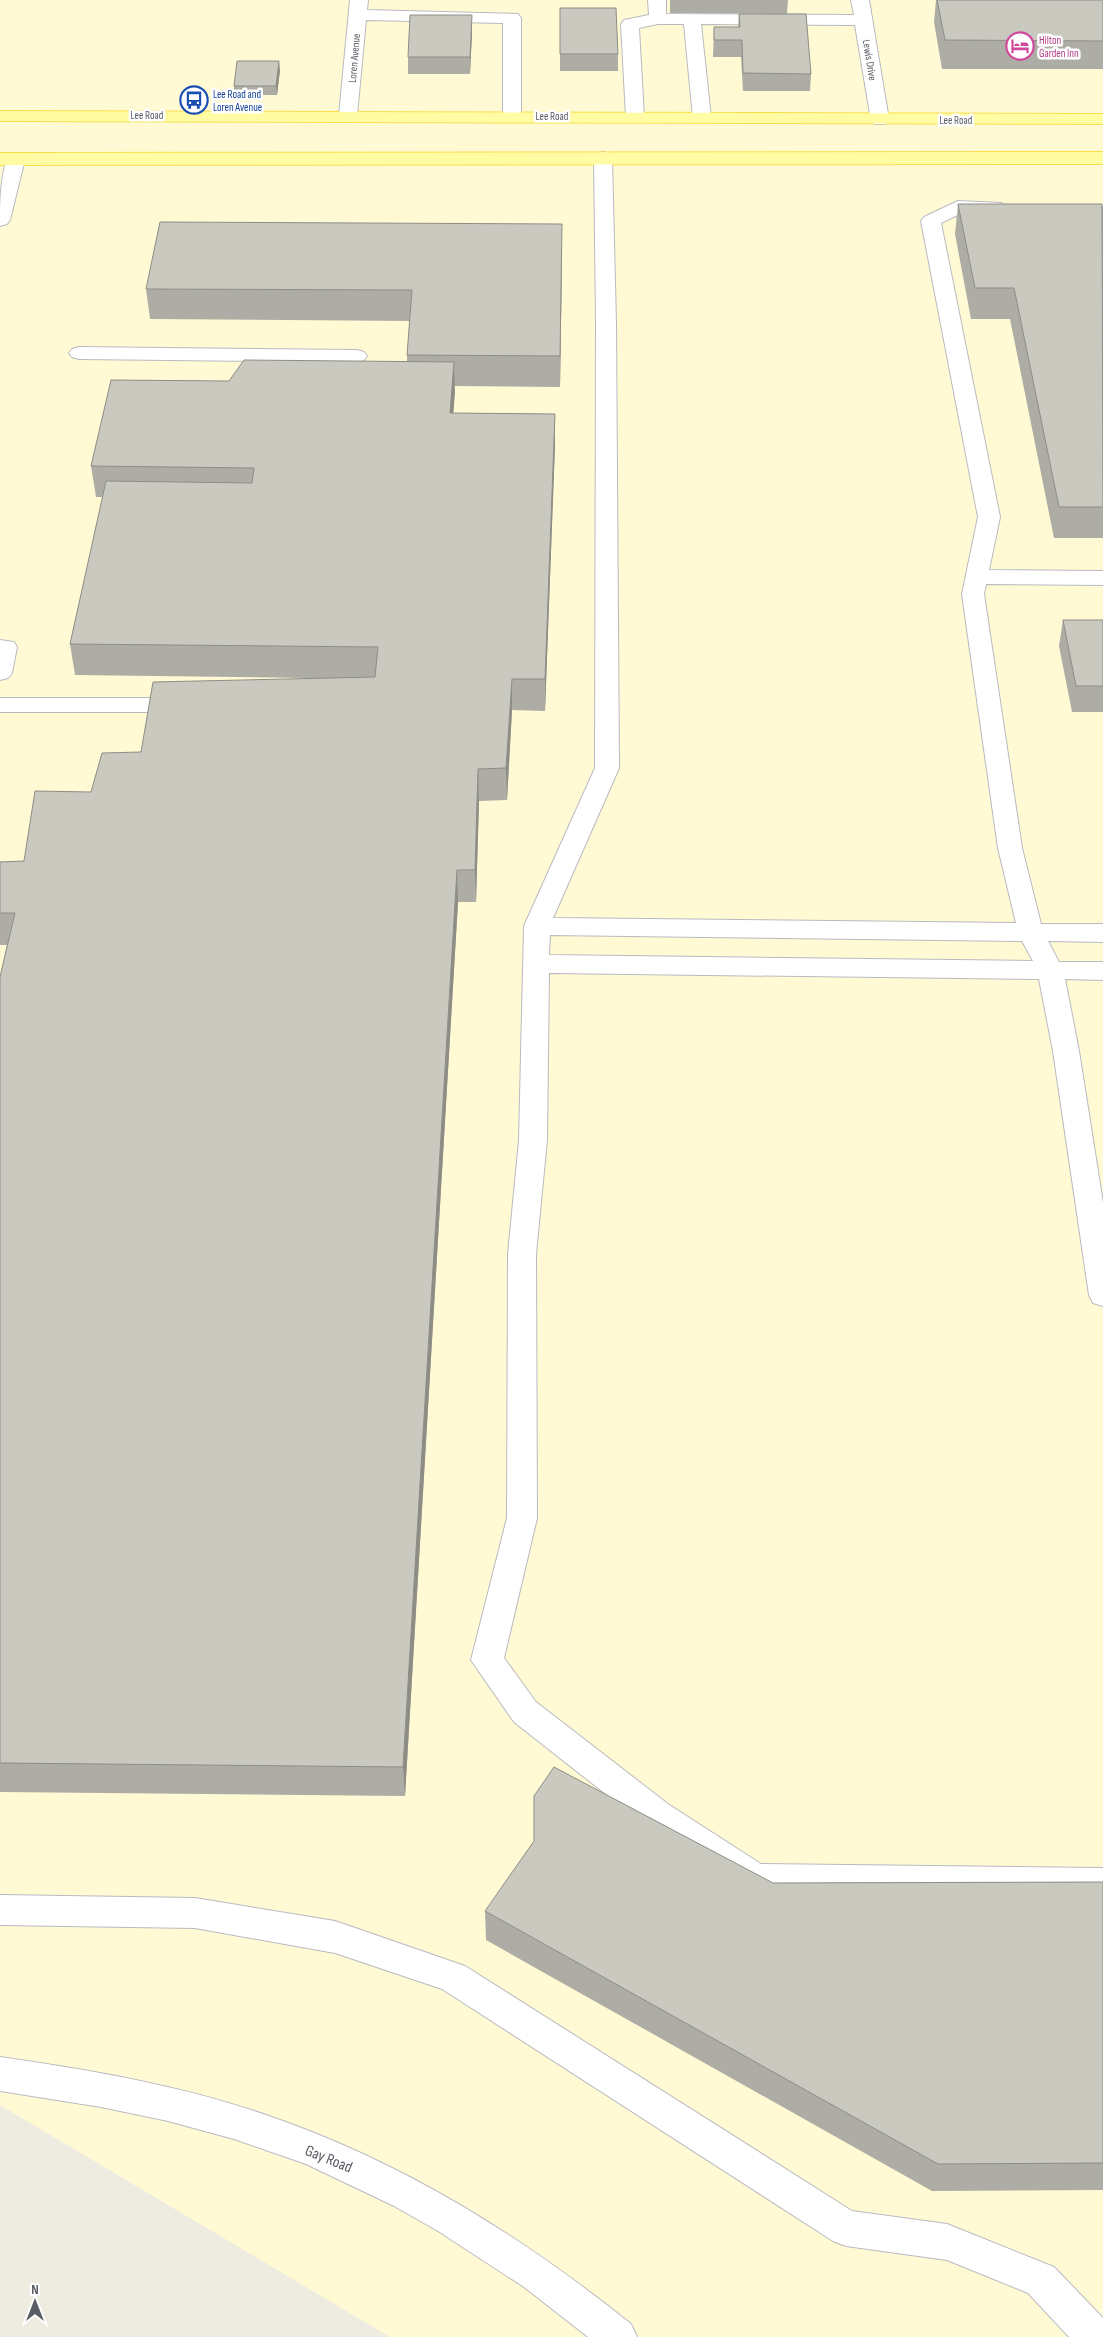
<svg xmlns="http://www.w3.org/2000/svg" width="1103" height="2337" font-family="'Sofia Sans Condensed',sans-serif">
<rect width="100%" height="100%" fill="#eeece1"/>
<path fill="#fffad4" d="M0,0H1103V2337H390L0,2105Z"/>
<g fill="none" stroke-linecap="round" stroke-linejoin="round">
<g stroke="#b9bac1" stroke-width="2">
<path id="minor" d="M350,0H368L367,10L518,14L521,18V116L518,120H506L503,116V23L366,20L357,115L354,119H342L339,115Z
M648,0H666V14L854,15L851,0H869L889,120L886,124H874L871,120L855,25L701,24L711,118L708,122H696L693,118L684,24H658L639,28L644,117L641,121H629L626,117L621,24L624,20L649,15Z
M603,152L610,154L612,158L616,323L619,768L553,918L1016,923L998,848L962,594L978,517L921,221L924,217L958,201L1002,203L1005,207L1002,211L962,213L941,223L1000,517L989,570L1103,571V585L986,584L984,594L1022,848L1041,924H1103V942L1048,941L1059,962H1103V980L1065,979L1079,1051L1103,1203V1306L1093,1303L1089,1295L1053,1051L1039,979L549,973L547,1140L536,1254L537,1518L504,1658L536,1702L668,1804L761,1864L1103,1868V1898L756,1894L744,1890L644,1824L514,1722L471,1660L507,1518L508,1254L519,1140L524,926L595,768L596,323L594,158L596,154ZM550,935L1022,941L1033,961L549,955Z
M16,153L23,155L25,159L10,220L7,224L0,226C0,204 0,174 9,155Z
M79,347L357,350L364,352L367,356L364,360L357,362L79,359L72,357L69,353L72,349Z
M0,640L14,642L17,647L12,673L8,678L0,680Z
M0,698H187L195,700L199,705L195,710L187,712H0Z
M0,1895L195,1898L335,1921L465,1966L852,2211L947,2224L1054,2267L1103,2318V2337H1069L1028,2293L947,2260L846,2246L833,2241L442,1989L335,1953L195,1928L0,1925Z
M0,2057C90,2070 180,2085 266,2115C401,2161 520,2235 631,2324L637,2337H588L524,2287L438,2231L394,2206L306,2164L234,2139L168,2121L101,2107L0,2091Z"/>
</g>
<g stroke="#fadf4d" stroke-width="2">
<path id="major" d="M0,111L1103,114V124L0,121Z
M1103,152V164L0,165V153Z"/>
</g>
<use href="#minor" fill="#fff" fill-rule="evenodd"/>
<use href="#major" fill="#fffca4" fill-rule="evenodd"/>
</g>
<path fill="#aeada5" d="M670,0H788L787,14L670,13Z
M936,0H1103V69H942L934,22Z
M560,8L618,54V71H560Z
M739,14L811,74L810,91H743L741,57H713L714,27H738Z
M472,32L470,74H408V57Z
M280,70L277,95H234V86Z
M958,204L1103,206V538H1054L1010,319H971L955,234Z
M562,254L560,387L454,386L453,413L555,414V445L545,711L512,710L507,800L479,801L476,902H458L405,1796L0,1792V977L7,945H0V862L24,861L91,792L141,752L308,678L75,675L70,644L103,497H96L91,466L229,381L407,361V355L410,321L150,319L146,289Z
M1063,620H1103V712H1072L1059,646Z
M1103,1882V2190L932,2191L486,1940L485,1911L773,1883Z"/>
<path fill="#8d8d86" d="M472,15V32L470,74V57Z
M279,61L280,70L277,95L276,86Z
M562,224V254L560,387V356Z
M454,362L455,392L451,444L450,413Z
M555,414V445L545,711V679Z
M512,679V710L507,800L506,768Z
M478,769L479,801L476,902L475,870Z
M457,870L458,902L405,1796L403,1767Z"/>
<path fill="#cac9c0" stroke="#8d8d86" d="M937,0H1103V41L945,40Z
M560,8H616L618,54H560Z
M739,14H806L811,74L743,73L742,40H714V27H740Z
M410,15H472L470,57H408Z
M237,61H279L276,86H234Z
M958,204H1102L1103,507H1059L1014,288H975Z
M160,222L562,224L560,356L407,355L412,290L146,289Z
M244,360L454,362L450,413L555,414L545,679H512L506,768L478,769L475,870H457L403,1767L0,1763V977L15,913H0V862L24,861L35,791L91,792L102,753L141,752L153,682L375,677L378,647L70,644L106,481L252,483L254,468L91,466L111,380L229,381Z
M1063,620H1103V686H1076Z
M554,1767L773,1883L1103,1882V2163L938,2164L485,1911L534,1841V1796Z"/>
<defs>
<g id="hotel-ring" transform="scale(1.4375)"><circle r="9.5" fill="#fff" stroke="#d1479c" stroke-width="1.5"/><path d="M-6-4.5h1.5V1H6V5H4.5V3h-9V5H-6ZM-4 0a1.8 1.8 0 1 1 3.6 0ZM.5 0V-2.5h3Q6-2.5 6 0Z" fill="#d1479c"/></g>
<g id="bus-ring" transform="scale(1.4375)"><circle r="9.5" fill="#fff" stroke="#1a4fb4" stroke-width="1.5"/><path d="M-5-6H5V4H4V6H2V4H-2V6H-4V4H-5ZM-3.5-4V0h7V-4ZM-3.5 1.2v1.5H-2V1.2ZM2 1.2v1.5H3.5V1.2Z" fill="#1a4fb4"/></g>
</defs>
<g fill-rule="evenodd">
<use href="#hotel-ring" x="1020" y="46"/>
<use href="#bus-ring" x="194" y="100"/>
</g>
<g text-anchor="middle" stroke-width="5" stroke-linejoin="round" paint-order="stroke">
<g font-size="11" fill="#b23c85" stroke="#fff" text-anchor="start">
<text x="1039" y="44">Hilton<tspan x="1039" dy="13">Garden Inn</tspan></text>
</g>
<g font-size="11" fill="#595c63" stroke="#fff">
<text transform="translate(354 58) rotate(-85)" y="4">Loren Avenue</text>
<text transform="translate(870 60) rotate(81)" y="4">Lewis Drive</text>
<text x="147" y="119">Lee Road</text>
<text x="552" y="120">Lee Road</text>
<text x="956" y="124">Lee Road</text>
</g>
<g font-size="11" fill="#164399" stroke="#fff" text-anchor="start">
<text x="213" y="98">Lee Road and<tspan x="213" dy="13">Loren Avenue</tspan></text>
</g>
<g font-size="16" fill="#595c63" stroke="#fff">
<text transform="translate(329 2158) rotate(22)" y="6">Gay Road</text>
</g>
</g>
<g transform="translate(35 2302)" stroke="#ffffff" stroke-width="4" paint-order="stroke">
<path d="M0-4L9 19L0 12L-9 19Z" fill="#595c63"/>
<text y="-8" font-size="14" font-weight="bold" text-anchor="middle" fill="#595c63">N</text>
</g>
</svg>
